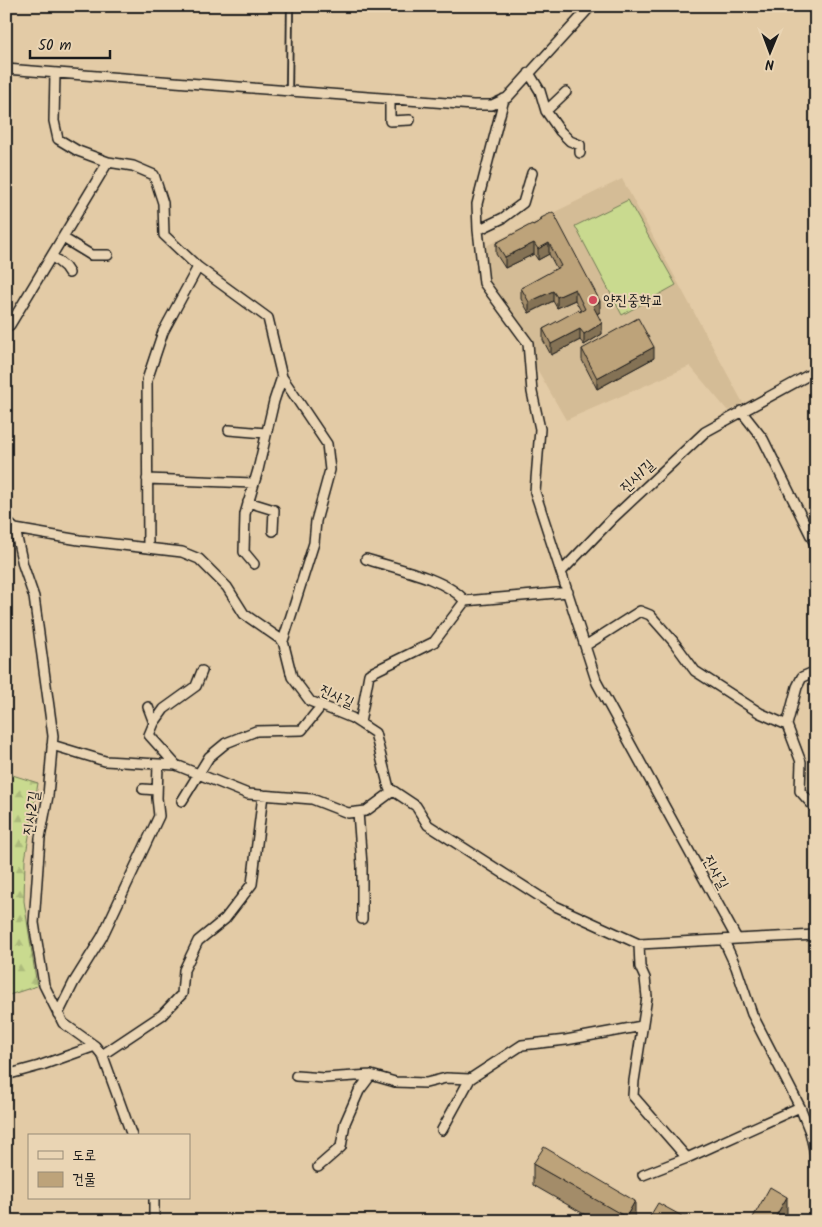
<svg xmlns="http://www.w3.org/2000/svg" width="822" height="1227" font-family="Kalam,'Poor Story',sans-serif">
<defs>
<pattern id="forest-firs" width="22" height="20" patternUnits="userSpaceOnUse" patternTransform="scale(1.25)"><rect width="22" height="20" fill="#c9da8f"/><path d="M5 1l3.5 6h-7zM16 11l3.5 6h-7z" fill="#acba7b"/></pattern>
</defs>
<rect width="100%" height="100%" fill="#e3cba6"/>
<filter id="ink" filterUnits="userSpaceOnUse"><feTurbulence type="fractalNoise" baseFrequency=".02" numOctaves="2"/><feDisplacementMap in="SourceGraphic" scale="10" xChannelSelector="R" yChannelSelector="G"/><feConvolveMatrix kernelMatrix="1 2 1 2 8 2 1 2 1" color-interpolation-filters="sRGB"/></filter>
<g filter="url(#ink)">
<path fill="#d4bc96" d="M622,179L743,403L728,411L690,366L566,420L491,288L486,246Z"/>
<path fill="url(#forest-firs)" stroke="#727b56" d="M6,773L38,783L25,860L24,901L37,986L6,996Z"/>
<path fill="#c9da8f" stroke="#727b56" d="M628,200L676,285L622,315L575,226Z"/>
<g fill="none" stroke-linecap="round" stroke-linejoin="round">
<g stroke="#1c1c1c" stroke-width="8">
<path id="lane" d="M289,91L290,6"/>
</g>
<g stroke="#1c1c1c" stroke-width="12">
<path id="street" d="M6,69L473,105H492L507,98L591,6
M55,73L54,121L58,139L78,151L108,162L133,166L154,175L163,203L164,235L198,267L268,318L282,377L327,444L330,470L316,521L314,543L283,641
M529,73L540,91L546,111L560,131L570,141L580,145V153
M390,99V121L410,120
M504,99L477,204L478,230L484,283L528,343L532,392L540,429L535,492L597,683L737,939L816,935
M546,111L566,92
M478,230L503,218L523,203L532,173
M63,238L91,255H108
M52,256L65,267L69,273
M6,323L10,325L108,162
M741,411L763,439L816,546
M229,430L266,433
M147,479L253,483
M248,502L274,510L273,531
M6,521L15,529L79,540L182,552L199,559L227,587L244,614L283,641L292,677L310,701L352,718L375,733L389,788L416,806L428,825L553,905L639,944L737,939
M15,529L23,565L34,597L53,736L48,796L40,838L34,923L44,985L63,1023L95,1046L103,1056L132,1136
M148,548L147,380L163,332L198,267
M366,559C394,568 446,578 465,601
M254,564L244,552L245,514L258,470L274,401L282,377
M561,572L612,519L705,432L816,371
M585,646L640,611L650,615L673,641L695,671L760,713L787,725L801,762L800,791L816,809
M148,707L154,723
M360,723L369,674L434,642L465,601L568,592
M787,725L797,687L802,677L816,671
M52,745L105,761L176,765L248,794L312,799L348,813L366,811L393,791
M176,765L149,735L154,723L164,709L196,686L202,671
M143,789L157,790
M182,801L209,757L226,743L256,731L302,730L318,710L319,705
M358,812L362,865V919
M724,941L736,967L752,1014L800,1107L810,1132L816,1158
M639,944L640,967L645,978L647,997L634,1081L633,1096L687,1158
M816,960V962
M58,1014L74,982L102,937L159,816L157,798L158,764
M102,1055L162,1015L182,994L184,970L198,941L225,919L252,884L263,795
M6,1075L39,1066L95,1046
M296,1076L324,1078L371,1075L395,1082L426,1083L446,1078L470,1079
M442,1130L470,1079L522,1045L566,1040L642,1026
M318,1167L341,1147L345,1123L359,1091L371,1075
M643,1175L687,1158L800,1107
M154,1198V1221"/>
</g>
<use href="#lane" stroke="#ead5b4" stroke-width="4.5"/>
<use href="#street" stroke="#ead5b4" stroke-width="9"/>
</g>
<path fill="#a38c69" stroke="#1c1c1c" d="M541,218L600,312L597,314L602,334L584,345L580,340L551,355L543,340V329L581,311L575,300L557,308L553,301L529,313L521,299V288L557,269L549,254L538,260L534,254L505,268L496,254V243L533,225L541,221Z
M582,349L654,358L597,389L582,360Z
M533,1164L635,1221H596L533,1185Z"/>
<path fill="#847255" stroke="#1c1c1c" d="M534,243V254L505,268V257Z
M549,243V254L538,260V249Z
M575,289V300L557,308V297Z
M553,291V301L529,313V302Z
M600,301V312L593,316V306Z
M602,323V334L584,345V334Z
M580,329V340L551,355V344Z
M654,347V358L597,389V378Z
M787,1197V1218L785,1221H773Z
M635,1201V1221H626V1217Z"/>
<path fill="#bda37a" stroke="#1c1c1c" d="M553,212L600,301L593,306L602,323L584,334L580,329L551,344L543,329L578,310L580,312L585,309L575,289L557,297L553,291L529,302L521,288L561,266L549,243L538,249L534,243L505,257L496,243L532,224L533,225L542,220L541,218Z
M638,318L654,347L597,378L582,349Z
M544,1147L635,1201L626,1217L533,1164Z
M770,1187L787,1197L773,1221H751Z
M658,1203L691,1221H654L649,1218Z"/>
</g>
<circle fill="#d1495b" stroke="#ead5b4" stroke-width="2" cx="593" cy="300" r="5"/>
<g text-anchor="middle" stroke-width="4" stroke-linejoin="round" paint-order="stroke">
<g font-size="15" fill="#1c1c1c" stroke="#ead5b4" text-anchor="start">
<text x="603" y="305">양진중학교</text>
</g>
<g font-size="15" fill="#1c1c1c" stroke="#ead5b4">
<text transform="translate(637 476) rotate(-43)" y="5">진사1길</text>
<text transform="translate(337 696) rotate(25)" y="5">진사길</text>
<text transform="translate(31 813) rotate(-82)" y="5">진사2길</text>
<text transform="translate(716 872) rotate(61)" y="5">진사길</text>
</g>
</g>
<rect width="822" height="1227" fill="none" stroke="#ead5b4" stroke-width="25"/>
<rect x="12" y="12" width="797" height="1202" fill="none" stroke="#1c1c1c" stroke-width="2" filter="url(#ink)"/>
<rect x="28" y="1134" width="162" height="65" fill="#ead5b4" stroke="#988b77"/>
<rect x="38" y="1151" width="25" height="8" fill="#ead5b4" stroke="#988b77"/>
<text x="72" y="1160" font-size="15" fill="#1c1c1c">도로</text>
<rect x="38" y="1172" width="25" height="15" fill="#bda37a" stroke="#988b77"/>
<text x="72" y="1184" font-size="15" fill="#1c1c1c">건물</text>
<g transform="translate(770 52) rotate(181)" stroke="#ead5b4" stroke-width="4" paint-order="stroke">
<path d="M0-4L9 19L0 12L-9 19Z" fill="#1c1c1c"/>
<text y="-8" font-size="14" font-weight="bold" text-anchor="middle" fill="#1c1c1c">N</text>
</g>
<path d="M30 50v8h80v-8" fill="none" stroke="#1c1c1c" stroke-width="2.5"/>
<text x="38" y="50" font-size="15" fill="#1c1c1c" stroke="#ead5b4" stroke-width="4" paint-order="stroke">50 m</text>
</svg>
